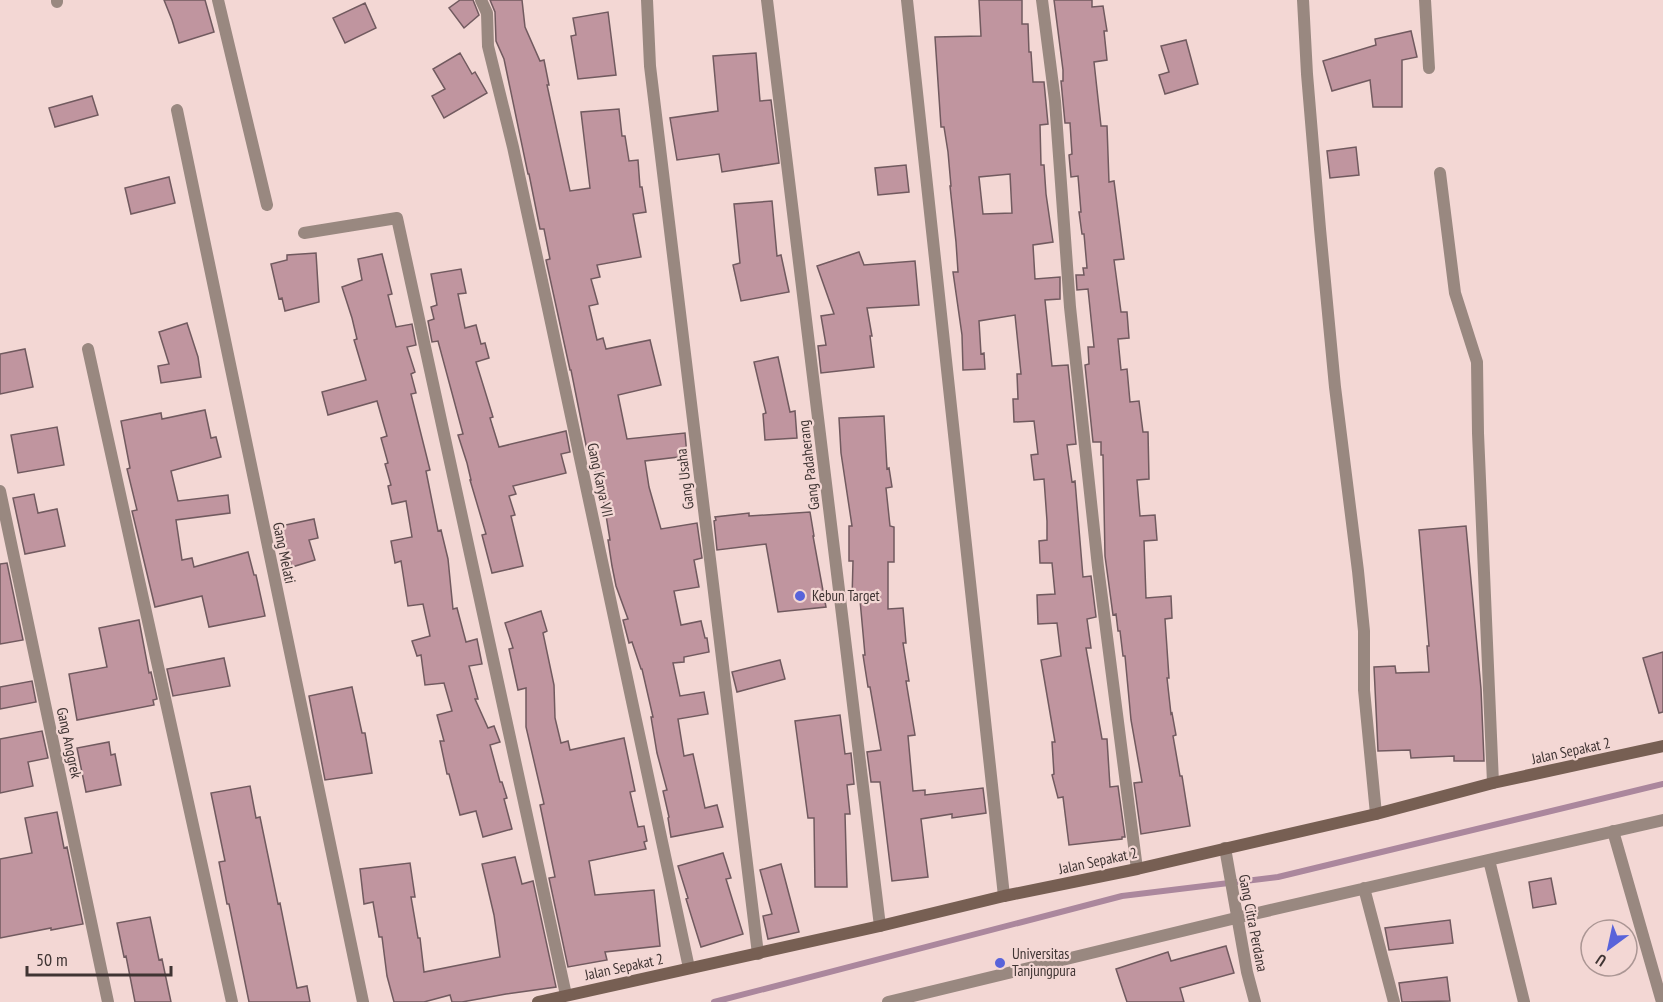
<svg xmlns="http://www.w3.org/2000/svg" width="1663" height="1002" font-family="'PT Sans Narrow',sans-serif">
<rect width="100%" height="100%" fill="#f3d7d4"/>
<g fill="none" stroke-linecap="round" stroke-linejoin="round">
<path stroke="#ab879d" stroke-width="6" d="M714,1002L1122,896L1278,877L1663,784"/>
</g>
<path fill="#c0959f" stroke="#715a5f" stroke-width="1.5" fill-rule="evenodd" d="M164,0H205L214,32L179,43L172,20Z
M460,0H473L479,15L464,28L449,8Z
M490,0H522L525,27L540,61L544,60L549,85H547L570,191L590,188L581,112L619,109L622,136H625L629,161L638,160L640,187H642L646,212L633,214L641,257L597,265L600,277L591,279L598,304L589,306L597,340L603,338L606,349L650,340L661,385L618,395L627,439L685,433L687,456L645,461L649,487L661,529L697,523L702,558L694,560L699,587L674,591L681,625L701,621L705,638H707L709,652L684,657V662L673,663L680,696L704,692L708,714L678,719L684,756L693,754L705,808L717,805L723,827L671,837L668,818L669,817L663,791L667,790L657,753L651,717H653L642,669H641L632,642L629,643L623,620L628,619L616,586L612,566L608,540H610L604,503L598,485L591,449L587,450L571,370H570L546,260L550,259L544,229H540L529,174H528L504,59L496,41L495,12Z
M979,0H1022V24H1028L1029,52H1031L1033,82H1044L1048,124L1040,125L1041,165H1044L1046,194L1053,242L1033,245L1035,279L1060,277V299L1045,300L1052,366L1068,365L1076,444L1067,445L1072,482L1075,481L1083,577L1091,576L1096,617L1087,619L1091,648H1086L1102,739H1107L1110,787L1118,786L1125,837H1122V839L1069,845L1063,797L1058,798L1052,775L1054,774L1052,742H1055L1041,660L1061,656L1057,623L1038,624L1037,595L1055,594L1052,563H1040L1039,541L1047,540V521L1044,479L1034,480L1031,455L1038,454L1034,421L1014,422L1013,399H1018L1017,374H1021L1015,315L979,321L981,354L984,353L985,369L963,370L962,335L953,272H958L956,242L950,186H951L948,152L944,127H941L935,37L981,36ZM1010,174L1012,213L983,214L979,177Z
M1054,0H1092V7L1103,6L1107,31H1104L1107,60L1094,62L1101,126H1107L1109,182L1114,181L1124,259L1114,260L1121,312H1127L1129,338L1118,339L1121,370L1127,369L1130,402L1139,401L1143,432H1148L1149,479L1137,480L1140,516L1155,515L1157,540L1144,541L1146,598L1171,596L1172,618L1165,619L1169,678H1167L1171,714L1172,713L1176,735L1173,736L1180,776H1182L1190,826L1141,834L1134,783L1142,782L1131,720L1125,656H1123L1120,631H1118L1116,614L1113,615L1105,556L1103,455H1101V442H1093L1085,365L1089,364L1088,347H1094L1088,289L1077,290L1076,275H1084L1083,268H1087L1084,234H1082L1079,212H1081L1078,176L1071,177L1069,155L1072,154L1070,123H1065L1061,81H1063V70Z
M365,3L376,28L345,43L333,18Z
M608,12L616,75L578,79L571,36L576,35L573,18Z
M1411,31L1417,57L1402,60V107H1373L1370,80L1332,91L1323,61L1376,45L1375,39Z
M1186,40L1198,84L1165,94L1159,75L1169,72L1161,46Z
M460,53L472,74L475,72L487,93L444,118L432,96L445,89L433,69Z
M756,53L760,101L771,100L779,163L722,172L719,154L677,160L670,118L718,111L713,56Z
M92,96L98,115L55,127L49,108Z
M1356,147L1359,175L1330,178L1327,151Z
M906,165L909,192L878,195L875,168Z
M169,177L175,203L131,214L125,188Z
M772,201L777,256L781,255L789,292L741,301L733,265L740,263L734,204Z
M859,252L864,265L915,261L919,305L867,308L872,336H870L874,367L821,373L818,346L826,345L821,316L834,314L817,266Z
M316,253L319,302L285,311L282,298L279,299L271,264L287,260V255Z
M382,254L392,294L388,295L396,327L412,324L416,345L407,347L415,372L411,374L416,393L411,394L430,470L426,471L438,531L441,530L448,559L453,609L457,608L466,642L477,639L482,664L469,666L478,699H475L488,728L494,726L500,742L490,745L500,782H502L507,798L504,799L512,829L483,837L476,811L460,815L449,774H447L440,741H444L437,715L452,711L444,683L425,685L421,655L417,656L412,641L430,636L423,604L408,606L401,561L395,563L391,541L412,537L406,501L392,504L388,486L391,485L385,464L388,463L381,438L387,436L377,401L328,415L322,392L366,380L354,340L357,339L352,318L342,287L362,280L358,259Z
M461,269L466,293L458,294L465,328L476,325L481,344L485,343L489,358L476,362L493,417L490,418L499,447L566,431L570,452L561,454L566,473L513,486L516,494L509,496L515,515L511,516L523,566L492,573L482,535L486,534L470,480H471L467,463L458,435L463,434L438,341L432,342L428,321L434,319L431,307L437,305L431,274Z
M187,323L198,357L201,377L161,383L158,366L169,364L159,332Z
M25,349L33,387L0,394V354Z
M778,357L790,412L795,411L797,438L765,440L763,414L766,413L754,362Z
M205,410L211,438L216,437L221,457L171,471L178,501L228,495L230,513L176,520L182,560L192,558L194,567L248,552L254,575H256L265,616L209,627L202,596L155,607L132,511L137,510L127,469L130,468L121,421L161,413L162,419Z
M884,416L887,469L889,468L892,487L886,488L890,526L894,527V562H888V609L903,608L906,643H903L909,681H906L915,735L908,736L913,791L925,790V795L983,788L986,813L952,818V814L921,819L928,877L892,881L880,782H871L867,752L881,750L870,687H868L863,655H865L860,600H852L853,561H849V526H852L841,453L839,418Z
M57,427L64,465L18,473L11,435Z
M34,494L38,513L57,509L65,546L25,554L13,498Z
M810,512L814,536H813L826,607L778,612L766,544L717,550L714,521L716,520L715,517L749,513V516Z
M314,519L318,538L309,540L315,560L292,567L285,545L280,546L276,527Z
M1466,526L1481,689L1484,761H1454V756L1411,758L1410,750L1378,751L1374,667L1395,666L1396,673L1429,672L1427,646H1429L1419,530Z
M7,563L23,640L0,644V564Z
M541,611L547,631L543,633L554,685L555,718L561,743L568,741L570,750L624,738L635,791L630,792L638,827L644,826L647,841L644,842L646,849L589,861L595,895L654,890L660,946L605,952L607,960L568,967L549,878L555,877L540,805L544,804L526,727V688L518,690L509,649L513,648L505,623Z
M139,620L149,673L151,672L157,699L153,700L154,705L77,720L69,674L107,667L99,628Z
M1663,652V712L1659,713L1643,658Z
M224,658L230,686L173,696L167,669Z
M780,660L785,679L737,692L732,672Z
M32,681L36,702L0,709V687Z
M352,687L362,733H365L372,773L325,780L309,696Z
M840,715L845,754L851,753L854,784L847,785L850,814H845L847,887H815L814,818H808L795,721Z
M42,731L48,758L28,762L33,786L0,793V739Z
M109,742L111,755L115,754L121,785L86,792L77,748Z
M250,786L256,818L260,817L278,904L280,903L297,988L307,986L310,1002H249L229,904H227L219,862L225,861L211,793Z
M57,812L64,848L67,847L83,924L51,930V928L0,938V859L32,853L25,818Z
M723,853L731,878L726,879L743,934L701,947L686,899L688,898L678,866Z
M515,857L522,884L533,881L556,987L506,994L462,1002H452L450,995L424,1002H394L387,976L382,937H379L373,902L364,904L360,869L410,863L415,897H411L418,938H420L424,972L500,957L494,915L482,864Z
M781,864L799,932L768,939L763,916L772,914L760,870Z
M1551,878L1556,904L1533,908L1529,882Z
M150,917L159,960L162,959L171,1002H135L126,956L124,957L117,923Z
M1450,920L1453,943L1389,950L1385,928Z
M1226,946L1234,973L1180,988L1184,1002H1127L1116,969L1168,952L1171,961Z
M1447,977L1450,1001L1402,1002L1399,983Z"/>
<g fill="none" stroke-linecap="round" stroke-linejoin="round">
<path stroke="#998880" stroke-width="12" d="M57,0V2
M218,0L267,205
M481,0L487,13L488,46L513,147L546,299L689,968
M647,0L650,66L758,954
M767,0L880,926
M907,0L1004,896
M1042,0L1055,101L1070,307L1098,567L1137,869
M1303,0L1307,74L1320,229L1335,387L1358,571L1364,631V690L1376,814
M1425,0L1429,68
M177,110L363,1002
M1440,173L1455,293L1477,362L1478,433L1493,783
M304,233L397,218L566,995
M88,349L232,1002
M0,491L108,1002
M1613,831L1662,1002
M1225,848L1247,972L1255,1002
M1489,860L1524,1002
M1364,888L1394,1002
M888,1002L1236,918L1663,820"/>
<path stroke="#775f53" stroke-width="12" d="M538,1002L880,926L1004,896L1137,869L1376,814L1493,783L1663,746"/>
</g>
<g fill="#5863da" stroke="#f3d7d4" stroke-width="2">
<circle cx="800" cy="596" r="6"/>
<circle cx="1000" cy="963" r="6"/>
</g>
<g text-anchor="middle" stroke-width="4.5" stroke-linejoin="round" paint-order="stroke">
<g font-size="15" fill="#3f3433" stroke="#f3d7d4">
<text transform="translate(809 465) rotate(-97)" y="5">Gang Padaherang</text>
<text transform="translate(685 479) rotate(-97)" y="5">Gang Usaha</text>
<text transform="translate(600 480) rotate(78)" y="5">Gang Karya VII</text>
<text transform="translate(284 553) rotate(78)" y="5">Gang Melati</text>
<text transform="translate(69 743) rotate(78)" y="5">Gang Anggrek</text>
<text transform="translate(1571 751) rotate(-12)" y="5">Jalan Sepakat 2</text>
<text transform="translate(1098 861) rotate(-12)" y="5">Jalan Sepakat 2</text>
<text transform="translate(1253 923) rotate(79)" y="5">Gang Citra Perdana</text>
<text transform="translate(624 967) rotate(-12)" y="5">Jalan Sepakat 2</text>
</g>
<g font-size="15" fill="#3f3433" stroke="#f3d7d4" text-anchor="start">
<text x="812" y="601">Kebun Target</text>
<text x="1012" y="959">Universitas<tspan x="1012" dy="17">Tanjungpura</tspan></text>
</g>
</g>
<g transform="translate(1609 948) rotate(213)"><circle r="28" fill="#f3d7d4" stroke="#ab9694" stroke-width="1.5"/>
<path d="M0-4.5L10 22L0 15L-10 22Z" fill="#5863da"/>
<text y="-9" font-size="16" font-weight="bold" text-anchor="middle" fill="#3f3433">U</text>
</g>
<path d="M27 966v9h144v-9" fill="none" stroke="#3f3433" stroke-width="3"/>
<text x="36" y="966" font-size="18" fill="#3f3433" stroke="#f3d7d4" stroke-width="4.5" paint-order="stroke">50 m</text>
</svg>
